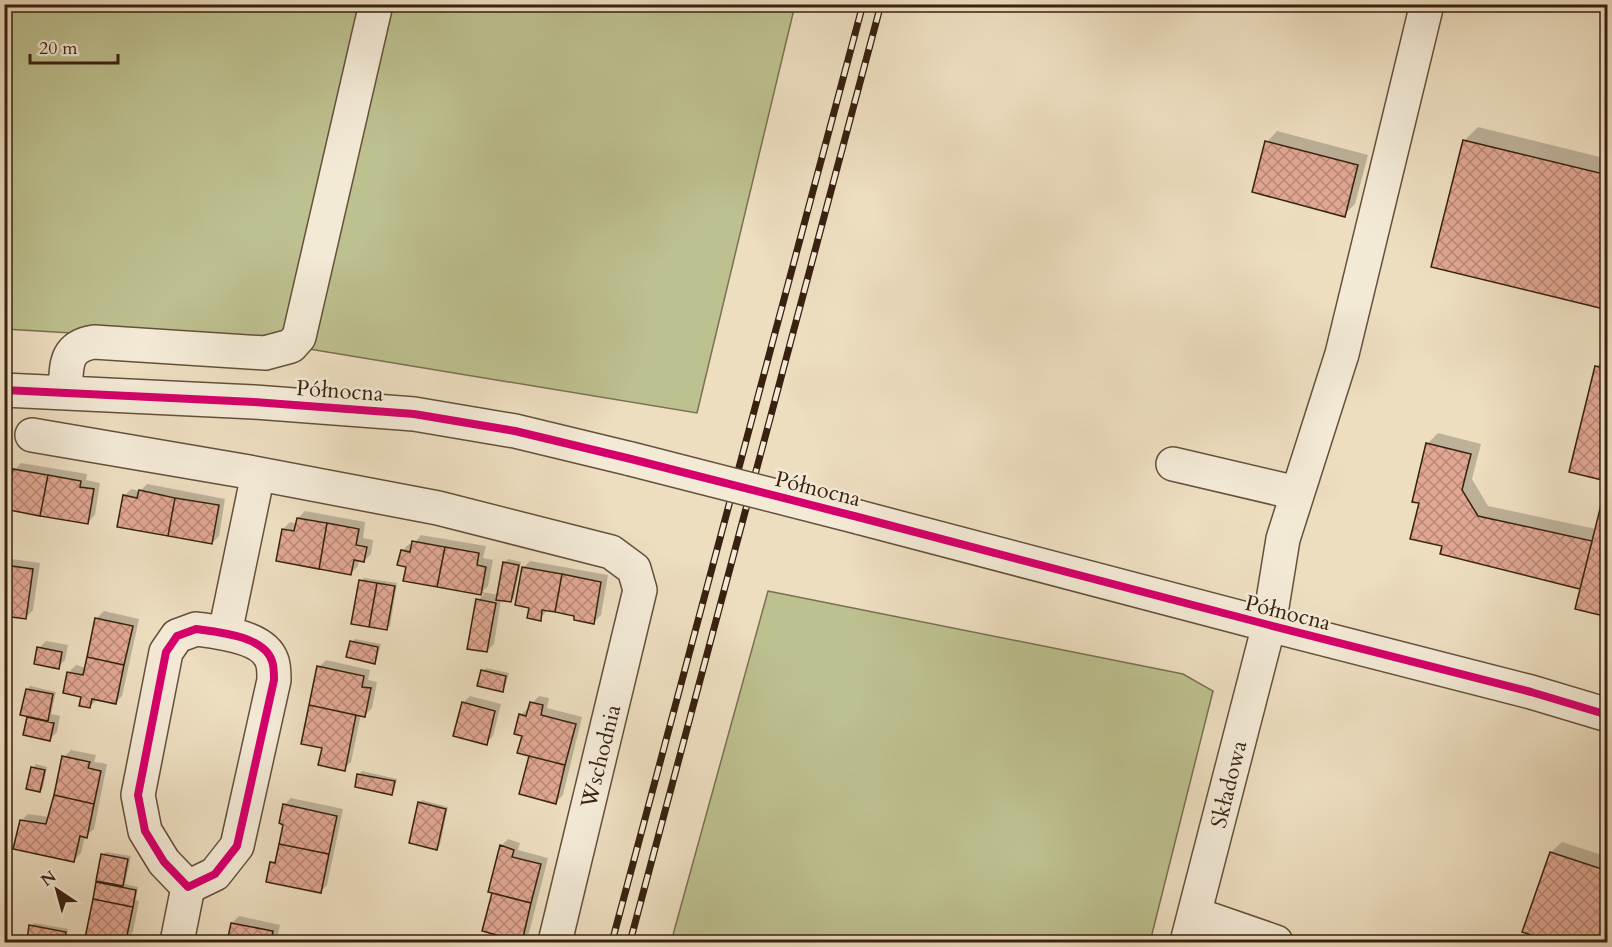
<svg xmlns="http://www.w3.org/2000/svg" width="1612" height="947" font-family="Cardo,serif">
<defs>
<pattern id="building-cross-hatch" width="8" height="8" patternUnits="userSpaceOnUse" patternTransform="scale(1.5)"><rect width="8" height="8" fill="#e1a793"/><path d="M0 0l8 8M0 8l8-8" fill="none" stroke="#b78876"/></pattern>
</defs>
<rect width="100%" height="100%" fill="#eddec0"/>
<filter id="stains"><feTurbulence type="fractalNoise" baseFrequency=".00333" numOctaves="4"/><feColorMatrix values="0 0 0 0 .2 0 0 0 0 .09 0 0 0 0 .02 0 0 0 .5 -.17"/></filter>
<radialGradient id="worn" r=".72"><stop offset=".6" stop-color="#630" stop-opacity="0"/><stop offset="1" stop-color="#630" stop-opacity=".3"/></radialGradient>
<path fill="#bdc08f" stroke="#7a704f" stroke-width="1.5" d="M4,5H795L697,413L291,346L5,329Z
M768,591L1183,674L1213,691L1150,942H671Z"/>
<path fill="#0003" d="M1478,127L1608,159V309L1464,141Z
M1277,131L1368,155L1355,204L1344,215L1267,142Z
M1607,356H1608V480L1571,471L1596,367Z
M1438,433L1481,444L1472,479L1488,506L1596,529L1582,588L1442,553L1444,545L1421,502L1427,444Z
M21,463L87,474L86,480L100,483L95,515L88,522L4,508V467L16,468Z
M147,484L225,499L219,536L212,543L124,496L131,489L140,491Z
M305,511L365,522L363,538L373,540L371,554L364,561L359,560L358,566L351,573L283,529L290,522L297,524L298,518Z
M421,535L486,546L483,558L493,560L488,586L482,592L499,595L504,563L508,559L521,562L514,598L511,601L501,599L494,644L487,651L478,600L484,594L405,580L408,566L402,551L409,544L413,545Z
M12,559L40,563L33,610L26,617L5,566Z
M530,561L608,575L601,615L594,622L576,614L548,609L540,619L531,607L523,568Z
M364,578L397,583L390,626L386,629L361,581Z
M104,611L139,619L122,696L115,703L98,699L90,706L83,696L65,692L69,672L76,665L86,668L97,618Z
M355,639L381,644L377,659L374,662L352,642Z
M46,641L68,645L65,660L58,667L39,648Z
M326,660L370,670L368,680L377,682L372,708L365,715L361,714L351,762L344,769L319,667Z
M486,668L509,673L505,687L502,690L482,671Z
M30,686L56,692L51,714L60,716L57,732L50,739L28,718L30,716L27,690Z
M470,696L501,704L493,736L486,743L463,703Z
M539,696L549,698L547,708L582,717L563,795L556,802L531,754L524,734L521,715L528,708H530L532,703Z
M71,750L96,755L94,762L107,764L94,829L85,836L81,853L74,860L21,821L28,814L49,817L64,757Z
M36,764L47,767L43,788L40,791L33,768Z
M362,771L397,779L394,790L391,794L356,786L359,774Z
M291,798L343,809L327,885L320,892L272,863L277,858L285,824L284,805Z
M422,800L448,807L440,845L437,848L419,803Z
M508,839L520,843L518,850L548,858L529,933L522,940L494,892L501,846Z
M1562,842L1608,857V942H1557L1524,931L1551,852Z
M106,852L131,856L125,884L138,887L136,900L139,901L133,932L126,939L119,937L114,942L87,937L102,855Z
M239,916L280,925L276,942H228L232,923Z
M34,923L68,929L66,942H48L28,939L31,926Z"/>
<path fill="url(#building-cross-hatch)" stroke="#38210f" stroke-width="1.5" d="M1463,140L1608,175V310L1431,267Z
M1265,141L1358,165L1345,217L1252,192Z
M1595,366L1608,369L1606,481L1569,472Z
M1426,443L1471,454L1462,490L1478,516L1592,541L1580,589L1440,554L1442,546L1410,539L1419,503L1412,502Z
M13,469L48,475L40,516L4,509V474L12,475Z
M48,475L81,481L80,487L94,489L88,524L40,516Z
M1608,477V617L1575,609Z
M139,490L175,498L168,536L117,527L123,495L137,498Z
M175,498L219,505L212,544L168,536Z
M297,518L327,523L319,569L276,561L282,529L294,531Z
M327,523L359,529L356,545L367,547L364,562L354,560L351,575L319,569Z
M412,541L445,547L437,587L403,581L406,567L397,565L401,550L410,552Z
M445,547L479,553L477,565L486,567L481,595L437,587Z
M503,562L519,565L511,602L496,600Z
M4,565L33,569L26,619L4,616Z
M522,567L562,574L555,612L542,610L541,621L527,618L529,608L515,605Z
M562,574L601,582L594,624L574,620V616L555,612Z
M359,580L377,583L369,627L351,624Z
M377,583L395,586L387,630L369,627Z
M476,599L496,603L487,652L467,649Z
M95,618L133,626L124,665L87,657Z
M350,641L378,647L375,664L346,657Z
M37,647L62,652L59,669L34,664Z
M87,657L124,665L116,704L92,699L90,708L79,706L81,697L63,693L67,672L83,675Z
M317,666L364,676L362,687L371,688L365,717L309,705Z
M481,670L506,676L503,692L477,686Z
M26,689L53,694L48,721L20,715Z
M462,702L495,711L487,745L453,736Z
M530,702L543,705L541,715L576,724L565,765L517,753L522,736L514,734L519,714L526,716Z
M309,705L356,715L345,771L318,765L322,748L301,744Z
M27,717L54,723L50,741L23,735Z
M62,756L90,762L88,768L101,771L94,804L54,795Z
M529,756L565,765L556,804L519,794Z
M31,767L45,770L40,792L26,789Z
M357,774L395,781L392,795L355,787Z
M54,795L94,804L87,838L80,836L74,862L13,849L20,820L46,824Z
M418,802L446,809L437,850L409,843Z
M283,804L337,816L329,854L279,844L283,825L279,823Z
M279,844L329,854L321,893L266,882L270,862L275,863Z
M500,845L514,850L512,857L541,864L531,903L488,892Z
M1550,852L1608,871V934L1605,942H1553L1522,932Z
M101,854L128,859L123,886L96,881Z
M96,882L136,890L133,907L93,899Z
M492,893L531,903L522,942L482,931Z
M93,899L133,907L126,940L116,938L115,942H108L85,938Z
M231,923L273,931L271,942H227Z
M29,925L66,932L64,942H40L27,940Z"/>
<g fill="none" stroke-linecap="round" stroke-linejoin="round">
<g stroke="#65503b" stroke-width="36">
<path id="minor" d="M4,390L254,402L414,414L515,431L631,459
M65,393C67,367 63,347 94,342L265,353L291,346L299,337L376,4
M32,435L249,472L438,508L611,552L634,569L640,590L555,942
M1173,464L1297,493
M858,517L1269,625L1531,692L1608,715
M196,629C218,632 264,636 272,661C274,666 274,674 274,680L237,846L215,874L188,887L164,862L145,831L138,795L166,652L177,636Z
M225,633L258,474
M1195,914L1276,942
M177,942L188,887
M1187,942L1269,625L1283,539L1342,354L1427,4"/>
</g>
<use href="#minor" stroke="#f3ead6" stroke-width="33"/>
<g stroke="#38210f" stroke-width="7">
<path id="rail" d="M612,942L863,4
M630,942L881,4"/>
</g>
<use href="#rail" stroke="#f3ead6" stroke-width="4.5" stroke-dasharray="14" stroke-linecap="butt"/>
<g stroke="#65503b" stroke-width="36" stroke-linecap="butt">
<path id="minor-bridge" d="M631,459L858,517"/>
</g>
<use href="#minor-bridge" stroke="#f3ead6" stroke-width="33"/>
<g stroke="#f3ead6" stroke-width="11">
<path id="cycleway" d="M4,390L254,402L414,414L515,431L631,459L858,517L1269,625L1531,692L1608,715
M196,629C218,632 264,636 272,661C274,666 274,674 274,680L237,846L215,874L188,887L164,862L145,831L138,795L166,652L177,636Z"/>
</g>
<use href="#cycleway" stroke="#d6006c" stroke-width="8"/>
</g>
<g text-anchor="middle" stroke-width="5" stroke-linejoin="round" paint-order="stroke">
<g font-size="22" fill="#38210f" stroke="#f3ead6">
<text transform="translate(340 390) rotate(4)" y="8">Północna</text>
<text transform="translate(818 488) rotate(14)" y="8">Północna</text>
<text transform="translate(1288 612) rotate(14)" y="8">Północna</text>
<text transform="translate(600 756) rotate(-76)" y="8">Wschodnia</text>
<text transform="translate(1228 784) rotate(-76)" y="8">Składowa</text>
</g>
</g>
<rect width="1612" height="947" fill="none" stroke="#eddec0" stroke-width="24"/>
<rect x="6" y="6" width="1600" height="935" fill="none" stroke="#38210f" stroke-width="3"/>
<rect x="12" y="12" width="1588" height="923" fill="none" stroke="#38210f" stroke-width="1.5"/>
<g transform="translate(57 890) rotate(324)" stroke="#f3ead6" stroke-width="4.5" paint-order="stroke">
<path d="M0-4.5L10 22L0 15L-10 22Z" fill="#38210f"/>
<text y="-9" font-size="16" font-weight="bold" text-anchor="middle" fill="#38210f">N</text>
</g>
<path d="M30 54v9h88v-9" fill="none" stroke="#38210f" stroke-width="3"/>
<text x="39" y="54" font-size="18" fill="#38210f" stroke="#f3ead6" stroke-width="4.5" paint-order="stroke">20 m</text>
<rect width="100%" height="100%" filter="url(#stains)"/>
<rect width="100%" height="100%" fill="url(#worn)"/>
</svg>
